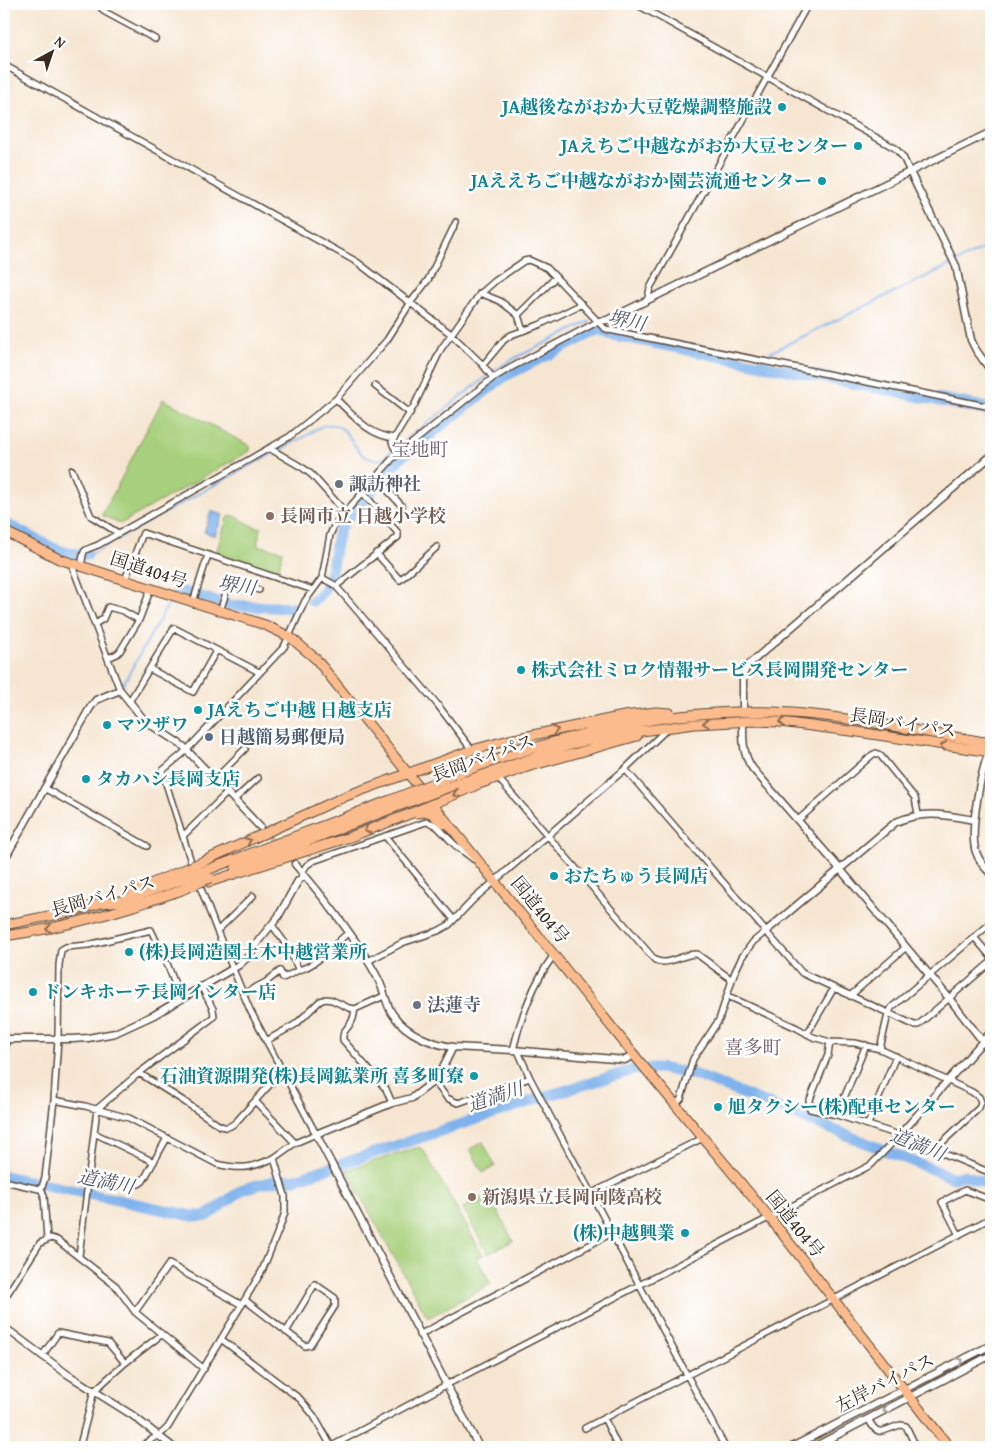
<svg xmlns="http://www.w3.org/2000/svg" width="995" height="1451" font-family="'Gentium Book Plus','Noto Serif JP',serif">
<rect width="100%" height="100%" fill="#fff"/>
<filter id="ink" filterUnits="userSpaceOnUse"><feTurbulence type="fractalNoise" baseFrequency=".02" numOctaves="2"/><feDisplacementMap in="SourceGraphic" scale="10" xChannelSelector="R" yChannelSelector="G"/><feConvolveMatrix kernelMatrix="1 2 1 2 8 2 1 2 1" color-interpolation-filters="sRGB"/></filter>
<filter id="wash" filterUnits="userSpaceOnUse"><feTurbulence type="fractalNoise" baseFrequency=".0096" numOctaves="4" result="noise"/><feDisplacementMap in="SourceGraphic" scale="20" xChannelSelector="R" yChannelSelector="G"/><feGaussianBlur stdDeviation="1.12" result="paint"/><feColorMatrix in="noise" values="0 0 0 0 0 0 0 0 0 0 0 0 0 0 0 0 0 1.4 0 .05"/><feComposite in="paint" operator="in"/></filter>
<g filter="url(#wash)">
<rect width="100%" height="100%" fill="#f6e6d1"/>
<path fill="#a7d07b" stroke="#717d4c" d="M163,399L250,446V451L120,524L102,515Z
M233,515L253,526L261,528L257,545L283,551L278,572L216,553L227,518Z
M483,1142L495,1166L483,1173L470,1149Z
M419,1147L424,1151L483,1255L477,1258L491,1284L428,1318L346,1170Z
M489,1194L513,1241L488,1254L463,1208Z"/>
<path fill="#7fb2ec" stroke="#5d6e85" d="M211,511L223,515L215,536L204,532Z"/>
<g fill="none" stroke-linecap="round" stroke-linejoin="round">
<path stroke="#7fb2ec" stroke-width="2" d="M602,325L614,328
M697,345L736,353
M765,359L769,353L991,245
M844,375L991,404
M278,451C287,446 297,441 306,436C313,432 318,426 327,425C355,421 350,465 382,459L486,377L509,361L588,322L590,323
M87,555L96,552L131,531L273,453
M176,591L177,590
M122,686L170,601"/>
<path stroke="#7fb2ec" stroke-width="11" d="M4,523L53,548L67,553L87,555
M177,590L229,605L294,608
M312,601C338,585 330,550 341,526L400,458L505,376L600,329L609,334L991,411
M4,1176L193,1216H207L243,1189L273,1181L296,1179L537,1099L633,1070L660,1068L696,1075L954,1178L964,1175L991,1185"/>
</g>
</g>
<g filter="url(#ink)">
<g fill="none" stroke-linecap="round" stroke-linejoin="round">
<path stroke="#d1c0ad" stroke-width="6" stroke-dasharray="6 3" stroke-linecap="butt" d="M263,830L278,846"/>
<g stroke="#574639" stroke-width="8">
<path id="minor" d="M98,4L105,12L155,39
M636,4L895,148L903,157L910,172
M4,65L357,262L451,334L483,365L493,378
M480,293L500,301L518,315L523,331
M648,298L650,288L808,4
M518,315L556,277
M483,365L504,340L511,335L539,325L582,304
M375,386L410,413
M336,399C354,416 368,435 394,438
M269,448L303,468L312,475L345,512
M399,453L394,447L392,442L414,406L441,349L479,295L495,281L524,261L529,260L547,268L604,328L609,330L991,407
M72,470L91,516L118,533
M376,478L402,506
M376,553L400,580L437,547
M71,563L120,690
M81,566C85,547 81,552 98,545L289,437L336,399L387,340L411,302L428,280L456,222
M322,578L335,585L437,704L472,750
M125,580L143,533L313,590
M336,586L398,537V533L363,493
M193,602L208,555
M220,611L230,581L259,590
M95,624L103,619L108,607L123,611L139,620
M108,658L117,654L120,651L139,620L151,588
M150,669L193,692L216,651
M129,702L174,628L259,672
M625,769L802,973L914,1025H918L991,962
M498,778L655,960C668,967 683,953 697,954L732,980
M214,780L245,749
M44,788L147,846
M234,800L258,778
M798,820L872,755L876,753L880,755L915,798L918,814
M183,836L227,793
M385,836L454,920
M193,868L162,771L186,751L284,647L305,601L322,578L330,535L335,524L392,459L493,378L512,367L599,321
M302,872L307,865L313,861L426,822C438,823 443,834 451,841C457,848 466,853 473,859
M272,925L285,943L299,970C319,964 332,946 348,933
M217,931L253,896
M974,937L991,957
M368,961L402,943L438,931L449,925L474,899L625,769L667,729
M243,994L266,982L280,971L283,978L299,970
M728,996L797,1028L813,1037L830,1042L855,1043L880,1049L972,1092L979,1097L981,1102L979,1108L934,1150
M850,996L906,947
M355,1009C354,1013 354,1018 352,1021C348,1029 342,1030 343,1040L386,1089L392,1103
M807,1034L834,988
M266,1041L296,1024L320,1001L326,999L332,1000L349,1008L355,1009L384,996
M830,1042L828,1055L809,1102L810,1109L837,1115L899,1135L991,1173
M880,1049L888,1014L892,1007L991,923
M513,1050C520,1019 534,981 554,955
M518,1051L530,1078L725,1447
M4,1073L6,1039
M139,1073L182,1100L217,1124C225,1129 229,1128 236,1122L282,1071
M434,1081L447,1098L458,1103L530,1078
M54,1100L85,1106L129,1118L217,1164C241,1170 252,1168 274,1158
M255,1101L295,1143
M676,1104L681,1099L693,1059L719,1020L734,974L742,957L753,942L765,932
M837,1115L866,1045
M868,1124L896,1056
M94,1133L154,1162
M89,1177L139,1184L143,1181L167,1138
M4,1181L39,1189L42,1187L45,1178L54,1100L58,1039L59,965L61,950L66,947L88,945L151,930L168,966L181,1000
M41,1188L44,1196L47,1239
M592,1193L703,1138
M959,1235L942,1202L965,1190L991,1200
M79,1256L97,1109L139,1073L211,1019L214,1016L213,1009L201,986
M4,1299L40,1243L51,1238L57,1240L116,1286L135,1312L204,1369
M245,1300L305,1346L310,1345L335,1306V1298L315,1284L286,1332
M135,1312L169,1264L242,1305
M419,1335L612,1233
M221,1339L300,1399L314,1416L331,1446
M42,1356L58,1333L108,1343L125,1363
M604,1418L618,1447
M869,1420C878,1439 885,1429 900,1425L906,1426L916,1447
M585,1428L991,1218
M81,1447V1441L94,1391L125,1363L161,1335
M140,1447L163,1432L168,1427L262,1271L281,1224L285,1212V1196L274,1158L295,1143L316,1134L250,1010L217,931L198,881
M330,1447L446,1385L871,1165L896,1139"/>
</g>
<g stroke="#574639" stroke-width="9">
<path id="tertiary" d="M910,172L956,266L971,340L976,350L991,371
M599,321L607,320L991,132
M743,712V675L748,665L991,456
M743,721C743,739 742,754 753,769L840,869L949,998L991,1052
M991,749C981,766 969,833 976,852C979,861 985,868 991,874
M4,860L90,708L96,700L120,690L145,721L183,746L260,827
M295,864C321,894 347,927 368,961C373,969 379,979 382,988C386,997 387,1008 394,1016C407,1034 432,1044 453,1047
M765,932L896,822C925,810 945,815 974,820
M4,1039H72L88,1038L115,1033L154,1015L239,965L250,955L259,940L278,917L298,881L304,876
M896,1139L991,1032
M4,1327L67,1374L132,1415L173,1447
M479,1447L316,1134L392,1103L412,1098L434,1081L442,1069L453,1047L513,1050L625,1060L635,1054
M792,1447L991,1345
M814,1447L991,1355"/>
</g>
<g stroke="#574639" stroke-width="11">
<path id="trunk" d="M4,531L59,559L265,625L290,637L316,659L639,1061L770,1218L949,1447
M451,776C556,737 660,708 774,712C847,715 920,732 991,743
M457,784L576,743L611,735L695,724L754,721L780,722L858,732L991,752
M416,813L430,812L444,824
M204,861L346,796L472,750L509,740L624,716L656,712L670,713
M235,869L393,808
M207,870L388,801
M209,882L350,837L412,813L479,784L527,767L637,736
M133,891L174,874
M4,925L74,911L102,903L121,901L176,882
M4,936C64,928 121,911 179,891"/>
</g>
<use href="#minor" stroke="#fff" stroke-width="5"/>
<use href="#tertiary" stroke="#fff" stroke-width="6"/>
<use href="#trunk" stroke="#fbbb8c" stroke-width="9"/>
<g stroke="#574639" stroke-width="11" stroke-linecap="butt">
<path id="trunk-bridge" d="M388,801L451,776
M393,808L457,784
M174,874L204,861
M176,882L207,870
M179,891L210,878"/>
</g>
<use href="#trunk-bridge" stroke="#fbbb8c" stroke-width="9"/>
</g>
<defs><path id="oneway-chevron" d="M-2-3.5L2.5 0L-2 3.5" fill="none" stroke-width="1.6" stroke-linecap="round" stroke-linejoin="round" transform="scale(1.25)"/></defs>
<g stroke="#916b50">
<use href="#oneway-chevron" transform="translate(782 722) rotate(-175)"/>
<use href="#oneway-chevron" transform="translate(706 723) rotate(177)"/>
<use href="#oneway-chevron" transform="translate(555 730) rotate(-12)"/>
<use href="#oneway-chevron" transform="translate(943 746) rotate(-171)"/>
<use href="#oneway-chevron" transform="translate(456 794) rotate(157)"/>
<use href="#oneway-chevron" transform="translate(367 830) rotate(159)"/>
<use href="#oneway-chevron" transform="translate(248 841) rotate(-25)"/>
<use href="#oneway-chevron" transform="translate(49 929) rotate(171)"/>
</g>
<g stroke="#a79f9a">
<use href="#oneway-chevron" transform="translate(960 1361) rotate(-27)"/>
<use href="#oneway-chevron" transform="translate(886 1410) rotate(151)"/>
</g>
</g>
<g fill="#0f9aa8" stroke="#fff" stroke-width="2">
<circle cx="782" cy="107" r="5"/>
<circle cx="858" cy="146" r="5"/>
<circle cx="822" cy="181" r="5"/>
<circle cx="521" cy="670" r="5"/>
<circle cx="198" cy="710" r="5"/>
<circle cx="107" cy="725" r="5"/>
<circle cx="86" cy="779" r="5"/>
<circle cx="554" cy="876" r="5"/>
<circle cx="129" cy="952" r="5"/>
<circle cx="33" cy="992" r="5"/>
<circle cx="474" cy="1076" r="5"/>
<circle cx="718" cy="1107" r="5"/>
<circle cx="685" cy="1233" r="5"/>
</g>
<g fill="#6b7280" stroke="#fff" stroke-width="2">
<circle cx="339" cy="484" r="5"/>
<circle cx="417" cy="1005" r="5"/>
</g>
<g fill="#8d6e63" stroke="#fff" stroke-width="2">
<circle cx="270" cy="516" r="5"/>
<circle cx="472" cy="1197" r="5"/>
</g>
<circle fill="#5c6f8a" stroke="#fff" stroke-width="2" cx="209" cy="737" r="5"/>
<g text-anchor="middle" stroke-width="5" stroke-linejoin="round" paint-order="stroke">
<g font-size="18" font-weight="bold" fill="#0d838f" stroke="#fff" text-anchor="start">
<text x="772" y="113" text-anchor="end">JA越後ながおか大豆乾燥調整施設</text>
<text x="848" y="152" text-anchor="end">JAえちご中越ながおか大豆センター</text>
<text x="812" y="187" text-anchor="end">JAええちご中越ながおか園芸流通センター</text>
<text x="531" y="676">株式会社ミロク情報サービス長岡開発センター</text>
<text x="208" y="716">JAえちご中越 日越支店</text>
<text x="117" y="731">マツザワ</text>
<text x="96" y="785">タカハシ長岡支店</text>
<text x="564" y="882">おたちゅう長岡店</text>
<text x="139" y="958">(株)長岡造園土木中越営業所</text>
<text x="43" y="998">ドンキホーテ長岡インター店</text>
<text x="464" y="1082" text-anchor="end">石油資源開発(株)長岡鉱業所 喜多町寮</text>
<text x="728" y="1113">旭タクシー(株)配車センター</text>
<text x="675" y="1239" text-anchor="end">(株)中越興業</text>
</g>
<g font-size="18" font-weight="bold" fill="#5b616d" stroke="#fff" text-anchor="start">
<text x="349" y="490">諏訪神社</text>
<text x="427" y="1011">法蓮寺</text>
</g>
<g font-size="18" font-weight="bold" fill="#785e54" stroke="#fff" text-anchor="start">
<text x="280" y="522">長岡市立 日越小学校</text>
<text x="482" y="1203">新潟県立長岡向陵高校</text>
</g>
<g font-size="18" fill="#3b2a1e" stroke="#fff">
<text transform="translate(149 570) rotate(18)" y="6">国道404号</text>
<text transform="translate(903 723) rotate(9)" y="6">長岡バイパス</text>
<text transform="translate(483 758) rotate(-20)" y="6">長岡バイパス</text>
<text transform="translate(103 896) rotate(-16)" y="6">長岡バイパス</text>
<text transform="translate(540 910) rotate(51)" y="6">国道404号</text>
<text transform="translate(795 1224) rotate(51)" y="6">国道404号</text>
<text transform="translate(885 1383) rotate(-27)" y="6">左岸バイパス</text>
</g>
<g font-size="18" font-weight="bold" fill="#4e5e75" stroke="#fff" text-anchor="start">
<text x="219" y="743">日越簡易郵便局</text>
</g>
<g font-size="19" font-style="italic" fill="#535a66" stroke="#fff">
<text transform="translate(627 320) rotate(12)" y="7">堺川</text>
<text transform="translate(237 585) rotate(8)" y="7">堺川</text>
<text transform="translate(495 1096) rotate(-18)" y="7">道満川</text>
<text transform="translate(918 1144) rotate(22)" y="7">道満川</text>
<text transform="translate(106 1181) rotate(12)" y="7">道満川</text>
</g>
<g font-size="19" fill="#6f5967" stroke="#fff">
<text x="420" y="456">宝地町</text>
<text x="753" y="1054">喜多町</text>
</g>
</g>
<rect width="995" height="1451" fill="none" stroke="#fff" stroke-width="20"/>
<g transform="translate(52 52) rotate(40)" stroke="#ffffff" stroke-width="4" paint-order="stroke">
<path d="M0-4L9 19L0 12L-9 19Z" fill="#3b2a1e"/>
<text y="-8" font-size="14" font-weight="bold" text-anchor="middle" fill="#3b2a1e">N</text>
</g>
</svg>
